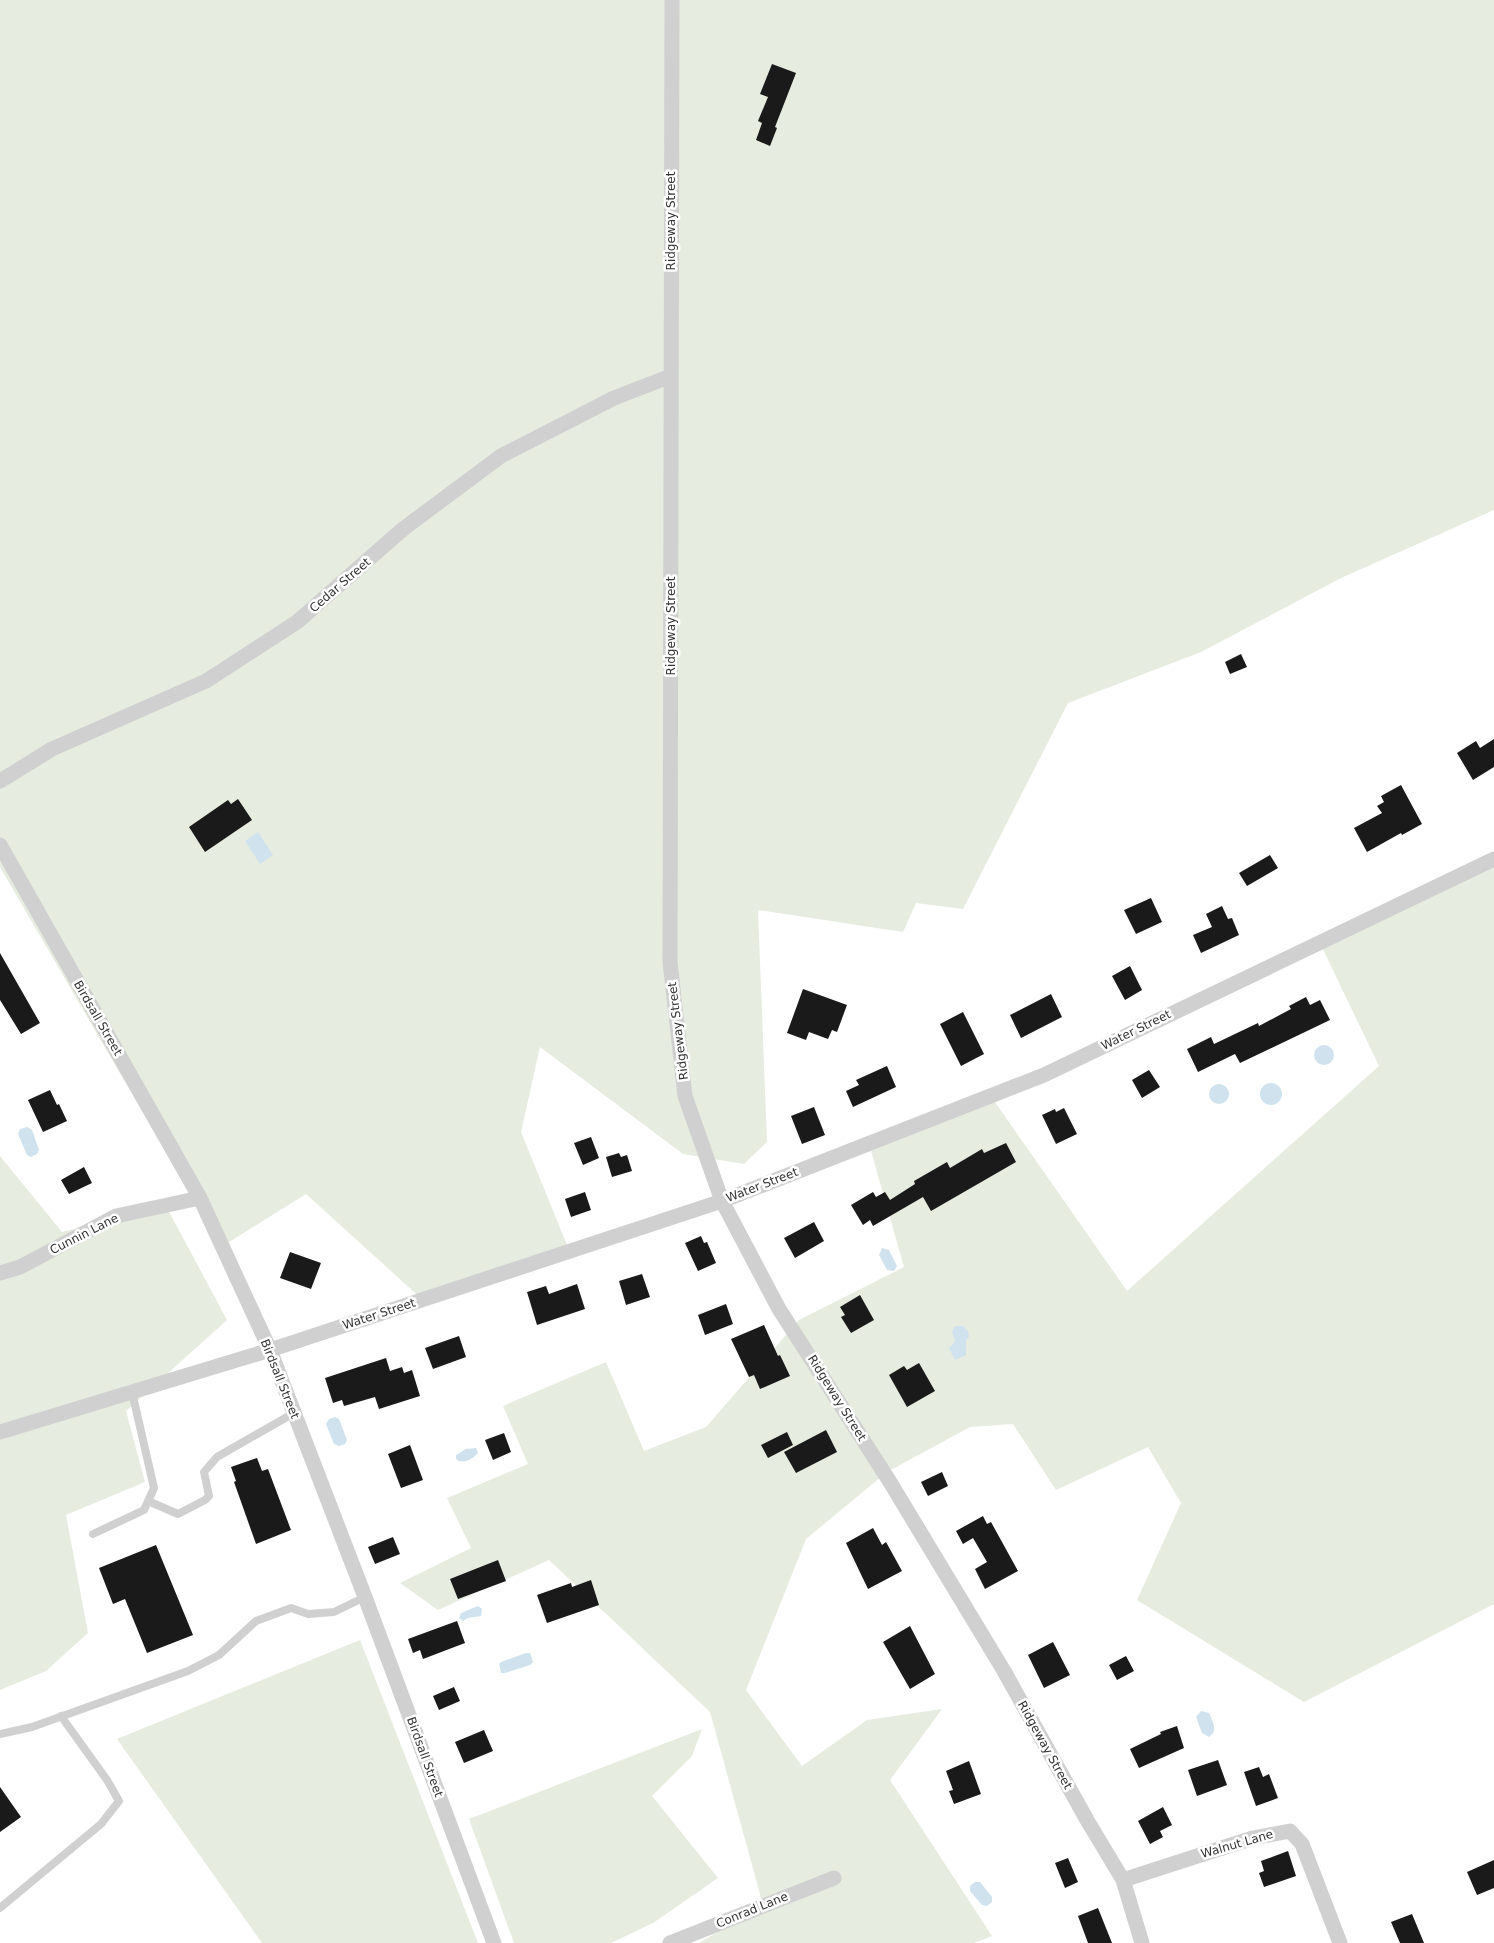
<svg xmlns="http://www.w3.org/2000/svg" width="1494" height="1943" font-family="'DejaVu Sans',sans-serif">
<rect width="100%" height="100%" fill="#fff"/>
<path fill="#e6ecdf" d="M0,0H1494V510L1341,578L1201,652L1068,703L963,909L916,903L903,932L758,910L767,1142L744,1164L683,1154L540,1047L521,1132L567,1245L424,1301L306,1194L221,1247L0,867Z
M1494,860V1604L1304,1702L1137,1600L1181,1503L1148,1447L1056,1490L1013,1424L970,1427L887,1472L806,1539L746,1690L802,1766L867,1720L942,1709L890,1780L992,1936L974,1943H699L763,1905L710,1712L549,1560L438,1610L400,1583L471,1548L447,1498L528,1464L503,1406L606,1362L644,1451L706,1427L799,1320L904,1267L871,1151L990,1095L1127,1291L1379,1066L1319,941Z
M0,1156L62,1232L166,1206L227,1320L126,1411L145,1482L66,1515L88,1633L46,1671L0,1690Z
M360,1640L478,1943H262L117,1739Z
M702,1729L692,1756L652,1796L718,1878L653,1923L611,1943H514L469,1819Z"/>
<path fill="#cfe2ee" d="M258,832L273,855L260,864L245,841Z
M1314 1055a10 10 0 1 1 20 0a10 10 0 1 1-20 0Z
M1260 1094a11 11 0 1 1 22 0a11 11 0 1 1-22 0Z
M1209 1094a10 10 0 1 1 20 0a10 10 0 1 1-20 0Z
M27,1127L32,1130L39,1150L37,1154L31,1157L27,1155L18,1134L20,1129Z
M882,1248L889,1250L897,1266L894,1271L887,1270L879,1255Z
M957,1326H963L968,1331L969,1337L966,1340V1355L955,1360L949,1348L954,1343L955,1340L952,1333L954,1327Z
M335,1417L339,1419L347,1440L345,1444L339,1446L334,1444L326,1424L329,1419Z
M476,1448L478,1453C473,1459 463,1465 456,1459V1455L466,1449Z
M478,1606L482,1609L481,1616L468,1618L463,1621L459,1618L461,1613Z
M526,1653H530L533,1662L530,1665L505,1673H501L499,1664L501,1662Z
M1201,1711L1209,1713C1212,1721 1219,1731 1209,1737L1202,1733L1196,1717Z
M975,1882H980L992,1897V1902L987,1906L982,1905L970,1891V1886Z"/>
<path fill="#1a1a1a" d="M772,64L796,73L775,127L777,128L770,146L756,140L762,123L758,121L768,97L760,94Z
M1241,654L1247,667L1230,674L1225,662Z
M1494,739V767L1473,780L1457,753L1476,741L1480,748Z
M1401,785L1422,824L1402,835L1401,833L1367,852L1354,828L1382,813L1377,806L1384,802L1381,796Z
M238,799L252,820L205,852L189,827L228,800L231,804Z
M1270,855L1278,868L1247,886L1239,873Z
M1151,898L1162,922L1136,934L1124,910Z
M1222,906L1228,919L1232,918L1239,935L1201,953L1193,935L1212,927L1206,914Z
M0,953L40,1023L21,1034L0,1000Z
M1130,966L1142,990L1125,1000L1112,976Z
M803,989L847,1005L837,1032L832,1030L828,1039L809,1032L806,1040L787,1033Z
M1051,994L1062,1017L1021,1038L1010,1015Z
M1306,997L1310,1005L1320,1000L1330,1020L1240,1063L1235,1054L1198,1072L1187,1049L1211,1037L1214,1044L1258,1023L1259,1026L1291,1009L1289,1006Z
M963,1012L984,1054L961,1066L940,1024Z
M887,1066L896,1087L853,1107L846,1091L859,1085L856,1080Z
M1149,1070L1160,1087L1142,1098L1132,1080Z
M50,1090L57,1105L59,1104L67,1121L43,1132L28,1100Z
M814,1107L825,1135L802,1144L791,1116Z
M1064,1108L1077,1134L1056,1144L1042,1115L1055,1109L1056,1112Z
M591,1137L599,1158L583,1165L574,1143Z
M1006,1143L1016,1162L931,1211L923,1197L873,1226L870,1220L863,1225L851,1205L873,1192L876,1197L885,1192L890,1200L915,1184L914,1181L947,1162L950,1168L982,1149L984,1153Z
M619,1153L621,1157L627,1155L632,1171L612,1177L606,1157Z
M84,1167L92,1183L69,1194L61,1180Z
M585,1192L591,1210L571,1217L565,1199Z
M814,1222L824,1241L795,1258L784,1238Z
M701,1236L704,1243L707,1242L716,1263L698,1271L685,1243Z
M290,1252L321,1263L311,1289L280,1278Z
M642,1274L650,1297L626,1305L619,1281Z
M577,1284L585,1309L537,1325L527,1292L546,1286L549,1294Z
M860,1295L874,1320L851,1333L841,1317L845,1315L840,1307Z
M726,1304L733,1324L705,1335L698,1315Z
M764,1325L778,1356L780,1355L790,1376L760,1389L754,1375L749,1377L731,1339Z
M459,1336L466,1357L433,1369L425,1348Z
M386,1358L390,1371L402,1367L404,1373L412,1370L420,1396L379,1409L375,1397L344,1406L342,1400L333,1403L325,1378Z
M919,1363L935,1391L907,1407L889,1375L904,1366L907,1370Z
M826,1430L837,1452L796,1473L784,1452Z
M787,1432L793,1445L768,1458L761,1445Z
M504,1433L511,1452L493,1460L485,1440Z
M410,1445L423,1480L401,1488L388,1454Z
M257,1458L262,1471L268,1469L291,1530L256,1544L234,1482L236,1481L231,1467Z
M942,1472L948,1486L928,1496L921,1482Z
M983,1516L987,1524L991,1522L1018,1571L985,1589L975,1569L987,1562L973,1538L963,1544L956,1531Z
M873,1528L882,1545L886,1542L902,1571L868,1589L846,1543Z
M393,1537L400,1554L375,1564L368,1547Z
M156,1545L193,1635L147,1653L125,1599L113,1604L99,1568Z
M498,1560L506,1581L458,1599L450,1579Z
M591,1580L599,1605L547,1623L537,1595L571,1583L572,1587Z
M457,1621L465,1643L423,1659L420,1650L413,1653L408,1639Z
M910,1626L935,1674L910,1689L883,1642Z
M1053,1642L1070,1675L1044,1688L1028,1655Z
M1126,1656L1134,1671L1117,1680L1109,1665Z
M454,1687L460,1701L439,1710L433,1696Z
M1177,1726L1184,1748L1139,1768L1130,1749L1161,1734L1160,1732Z
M484,1730L493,1751L464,1763L455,1742Z
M1218,1760L1227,1785L1197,1796L1188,1770Z
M969,1761L981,1794L954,1804L949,1791L953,1790L946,1771Z
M1259,1767L1263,1777L1269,1774L1278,1798L1256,1806L1244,1772Z
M0,1787L21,1817L0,1832Z
M1163,1807L1172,1825L1160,1831L1163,1837L1150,1844L1138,1821Z
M1288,1851L1296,1876L1264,1887L1259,1873L1264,1871L1261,1861Z
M1068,1858L1078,1882L1065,1888L1055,1863Z
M1494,1860V1888L1477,1895L1467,1872Z
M1098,1908L1112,1943H1088L1078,1916Z
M1412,1914L1424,1943H1400L1391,1922Z"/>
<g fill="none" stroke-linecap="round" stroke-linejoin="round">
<path stroke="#d0d0d0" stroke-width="8" d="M148,1501L178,1514L205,1500L209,1496L204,1472L217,1457L294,1413
M93,1534L144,1510L154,1488L132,1392
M0,1734L32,1727L188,1671L219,1655L256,1621L291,1608L308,1614L334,1612L365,1597
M0,1908L101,1824L119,1801L107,1780L61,1716"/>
<path stroke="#d0d0d0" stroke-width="15" d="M672,0L670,962L685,1096L722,1201L779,1309L890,1482L1004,1671L1087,1820L1123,1880L1142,1943
M0,781L52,749L206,681L297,622L403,529L501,456L614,398L671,376
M0,845L200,1198L270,1350L365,1597L494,1943
M0,1273L20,1267L116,1216L200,1198
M0,1432L270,1350L722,1201L1044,1075L1494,859
M1123,1880L1253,1838L1290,1831L1302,1844L1340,1943
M670,1943L834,1878"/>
</g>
<g text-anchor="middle" stroke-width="5" stroke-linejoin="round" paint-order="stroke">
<g font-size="12" fill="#333" stroke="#fff">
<text transform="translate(671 221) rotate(-90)" y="4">Ridgeway Street</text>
<text transform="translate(340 585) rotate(-41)" y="4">Cedar Street</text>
<text transform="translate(671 626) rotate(-90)" y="4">Ridgeway Street</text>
<text transform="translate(98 1018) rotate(60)" y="4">Birdsall Street</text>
<text transform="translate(1136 1030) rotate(-26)" y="4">Water Street</text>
<text transform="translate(678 1031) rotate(-97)" y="4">Ridgeway Street</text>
<text transform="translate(762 1185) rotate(-21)" y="4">Water Street</text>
<text transform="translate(84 1234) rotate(-27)" y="4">Cunnin Lane</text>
<text transform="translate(379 1314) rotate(-18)" y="4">Water Street</text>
<text transform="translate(280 1379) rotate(68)" y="4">Birdsall Street</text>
<text transform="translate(837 1398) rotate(58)" y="4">Ridgeway Street</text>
<text transform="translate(1045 1745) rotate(61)" y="4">Ridgeway Street</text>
<text transform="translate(425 1757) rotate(70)" y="4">Birdsall Street</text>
<text transform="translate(1237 1844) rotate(-16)" y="4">Walnut Lane</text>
<text transform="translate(752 1910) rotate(-22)" y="4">Conrad Lane</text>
</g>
</g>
</svg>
